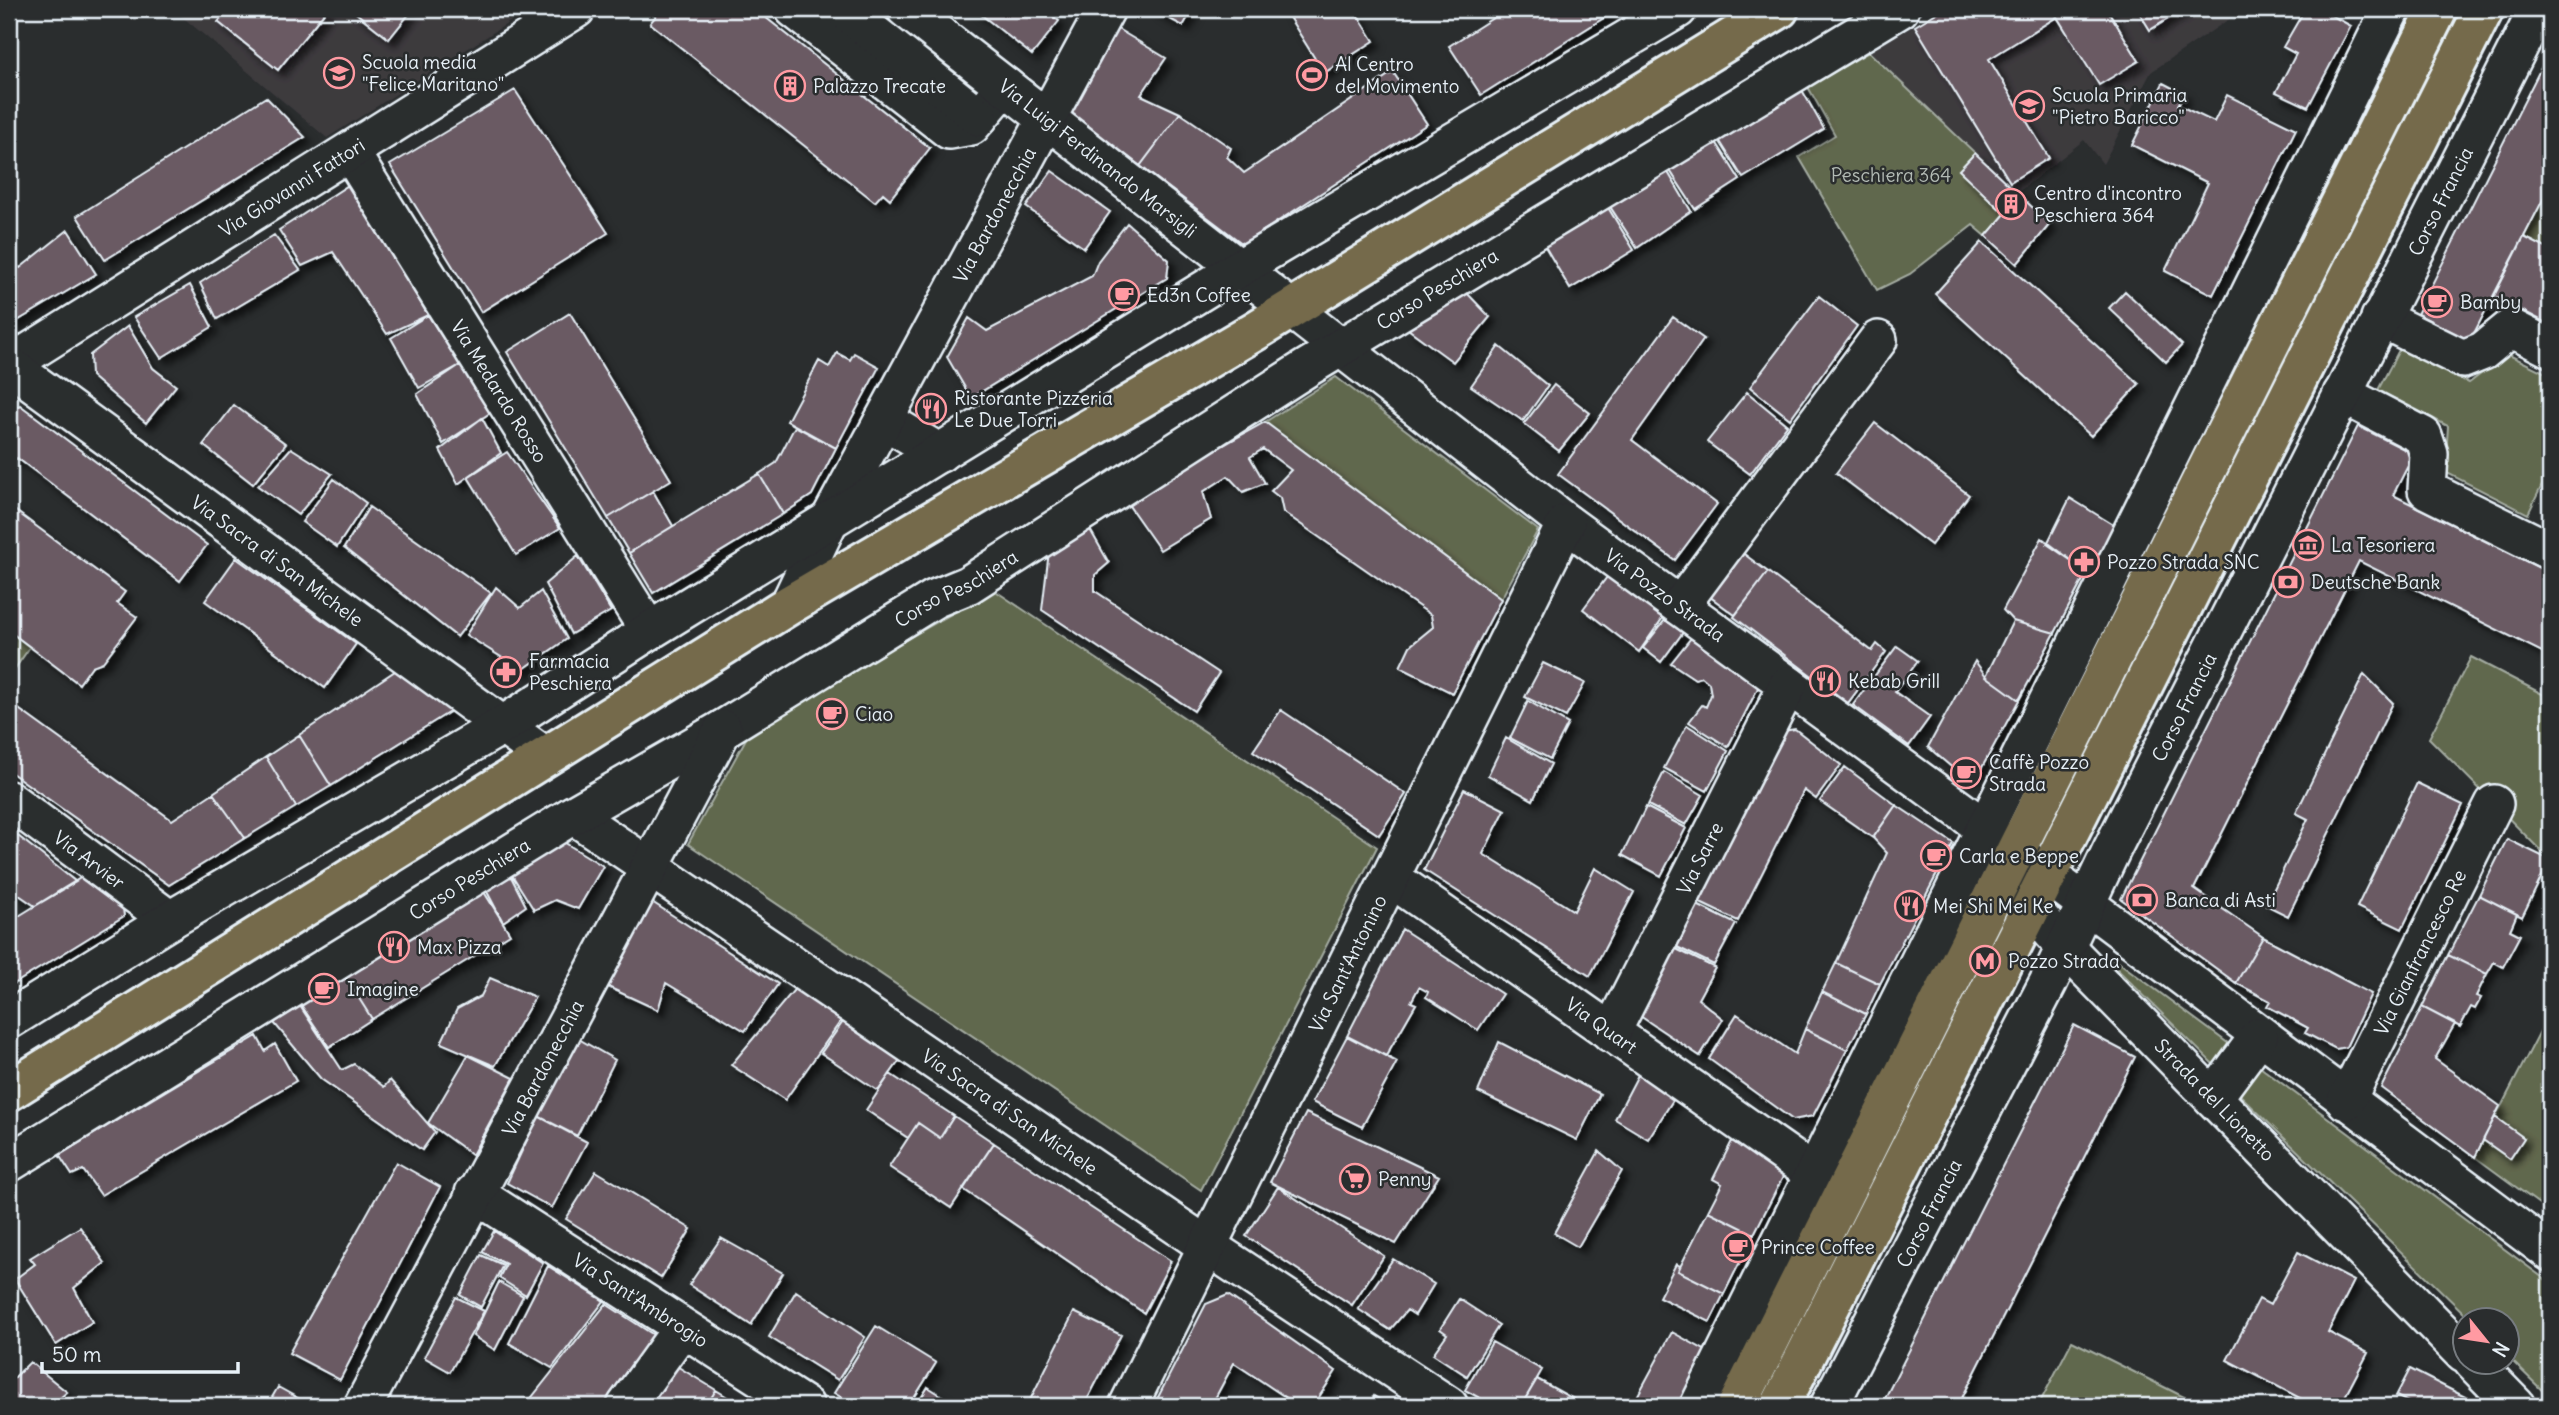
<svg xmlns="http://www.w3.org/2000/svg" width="2559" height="1415" font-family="Delius,sans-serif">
<defs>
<filter id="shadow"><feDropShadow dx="6" dy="6" stdDeviation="3.5" flood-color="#0009"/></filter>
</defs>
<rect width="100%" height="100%" fill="#2a2d2e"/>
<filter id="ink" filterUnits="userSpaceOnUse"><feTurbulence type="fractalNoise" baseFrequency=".0143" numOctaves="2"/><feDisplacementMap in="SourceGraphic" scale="14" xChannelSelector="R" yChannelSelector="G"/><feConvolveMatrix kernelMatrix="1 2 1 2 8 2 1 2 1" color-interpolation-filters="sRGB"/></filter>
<g filter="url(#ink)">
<path fill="#3d3a3e" d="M173,9H530L327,138Z
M1943,9H2244L2151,72L2103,164L2084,140L2017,193L1869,52Z"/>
<path fill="#61674d" stroke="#a4aca2" stroke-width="2" d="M1869,52L1975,153L1959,170L2005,214L1986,236L1973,225L1910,274L1877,290L1799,157L1835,135L1808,87Z
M2550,186V250L2524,237Z
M2400,348L2469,383L2507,354L2550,375V469L2528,514L2445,472L2448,426L2378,390Z
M1336,377L1538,530L1501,599L1265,422Z
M994,590L1377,847L1201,1190L688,844L753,726Z
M9,631L30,647L9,677Z
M2471,657L2550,698V860L2429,738Z
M2113,958L2233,1047L2216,1067L2111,963Z
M2550,1012V1212L2475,1157Z
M2260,1067L2550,1283V1398L2507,1356L2506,1320H2471L2239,1094Z
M2072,1341L2188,1399L2203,1406H2038Z"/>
<path fill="#6a5a64" stroke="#e8f1f8" stroke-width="2" filter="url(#shadow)" d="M229,9H327L278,70L218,22Z
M351,9H413L389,39Z
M647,9H755L930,148L890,199L883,193L875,202L650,23L656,16Z
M974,9H1044L1059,21L1032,55Z
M1151,9H1193L1183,26Z
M1284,9H1354L1374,41L1324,73Z
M1507,9H1618L1481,95L1449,46Z
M1943,9H1956L1960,15L1970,9H2107L2139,61L2099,85L2057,17L1989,59L2049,158L2010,182L1915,26Z
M2137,9H2184L2150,30Z
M2305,9H2320L2351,26L2308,107L2276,92L2296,54L2283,47Z
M1116,28L1166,58L1141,95L1180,113L1140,166L1070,113Z
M2550,50V186L2470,341L2417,314Z
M1393,72L1427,124L1243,244L1140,166L1180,113L1231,148L1227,157L1244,173Z
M2163,83L2184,94L2178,105L2214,122L2227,95L2296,129L2213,295L2165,271L2208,183L2132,145Z
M515,90L608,233L481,312L390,165Z
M1802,90L1824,129L1743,178L1719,140Z
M266,97L305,137L105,260L77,216Z
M1716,142L1740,180L1695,209L1669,169Z
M1975,153L2050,224L2017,264L1986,236L2005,214L1959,170Z
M1666,169L1691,211L1637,248L1609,205Z
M1052,171L1110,212L1084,248L1026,207Z
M350,184L428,315L387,334L333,252L302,266L279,230Z
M1607,206L1634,250L1570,289L1543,243Z
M1127,223L1169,260L1167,278L971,398L947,357L969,318L987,331L1092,276L1098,261Z
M68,230L96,274L9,326V259L20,268Z
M274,235L300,270L217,319L200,283Z
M2524,237L2550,250V325L2494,296Z
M1982,242L2139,384L2091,436L1935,294Z
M190,285L212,327L161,358L134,317Z
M2125,291L2182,345L2166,362L2109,308Z
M1467,293L1490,317L1453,362L1408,329Z
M1819,296L1857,326L1790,419L1750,387Z
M570,313L671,480L608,518L507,352Z
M428,315L460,365L419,388L391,338Z
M1673,317L1704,339L1632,440L1717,504L1675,560L1558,474Z
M128,326L153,368L176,386L146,423L91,376L90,355Z
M1499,346L1548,386L1523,421L1471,386Z
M837,353L850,360L854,353L879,367L836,448L787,421L819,361L829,367Z
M460,365L490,413L443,444L417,394Z
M1554,385L1590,413L1559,451L1524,424Z
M1747,392L1787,425L1750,474L1707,442Z
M20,405L207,545L180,581L17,458L9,463V411Z
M234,405L286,444L253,484L203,445Z
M482,418L501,453L458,484L440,450Z
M1265,422L1501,599L1452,693L1400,667L1410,646L1433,627L1431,615L1283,512L1280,498L1271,491L1291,470L1263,449L1250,457L1265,483L1243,492L1228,476L1203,492L1211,519L1160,550L1125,500Z
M1875,423L1969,495L1931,545L1836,473Z
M795,426L836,448L812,495L783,514L759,474L776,463Z
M2358,426L2414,454L2393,495L2550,573V656L2359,561L2194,889L2263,937L2236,983L2121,899Z
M291,448L332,474L298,515L258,486Z
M507,452L560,528L516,555L468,477Z
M759,474L783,514L653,593L629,553Z
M334,479L366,503L337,547L302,522Z
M653,491L673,526L629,553L608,518Z
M2070,498L2120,529L2094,576L2047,544Z
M9,506L125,592L117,603L137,617L103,662L92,666L79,684L9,631Z
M369,507L491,593L457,637L344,548Z
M1088,526L1109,563L1095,575V591L1219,673L1194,711L1042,610L1049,551Z
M2042,538L2087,572L2055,633L2013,621L2003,610Z
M1732,545L1768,572L1735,615L1698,588Z
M578,556L611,611L571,634L545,584Z
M236,558L356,644L325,688L205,601Z
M1768,572L1872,651L1877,644L1886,652L1848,703L1734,617Z
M1610,573L1664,616L1639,652L1583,609Z
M496,587L520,608L541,591L567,639L522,670L466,635Z
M1665,620L1684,631L1661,662L1643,648Z
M2013,621L2055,633L2019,700L1986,676Z
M1699,628L1764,676L1728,747L1689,722L1702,705L1706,707L1711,695L1709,683L1702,677L1695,679L1671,663Z
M1897,646L1918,661L1895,692L1930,717L1909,746L1853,705Z
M1975,661L1986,676L2019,700L1979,773L1963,777L1928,747Z
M1543,663L1585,683L1566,717L1525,697Z
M401,667L459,706L331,786L299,735Z
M2364,674L2393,703L2288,916L2266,905L2308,819L2296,813Z
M1528,701L1568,724L1550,759L1510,738Z
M9,702L172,820L213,793L245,838L169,885L9,771Z
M1281,710L1406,794L1379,835L1253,751Z
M1687,725L1728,751L1707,791L1664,768Z
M1795,729L1841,765L1816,799L1804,790L1738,921L1692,899L1778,732Z
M299,735L331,786L296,807L266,757Z
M1506,738L1551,764L1533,800L1488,775Z
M266,757L296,807L245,838L213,793Z
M1845,767L1896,805L1873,838L1820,801Z
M1664,772L1703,795L1686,825L1648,805Z
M2417,783L2463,805L2402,929L2357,907Z
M1464,789L1505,810L1483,854L1574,911L1595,868L1634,892L1590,976L1424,870Z
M1896,805L1953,843L1880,984L1836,963L1887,853L1873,838Z
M1646,807L1686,828L1661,876L1622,855Z
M13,832L76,882L35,906L9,888V838Z
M2507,839L2550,860L2522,917L2479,895Z
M562,841L603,866L578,909L555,900L534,910L507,867Z
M507,869L526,906L503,922L484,886Z
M87,874L122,901L124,916L9,987V922Z
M484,892L510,934L372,1019L346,978Z
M2479,895L2517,914L2510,930L2520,935L2503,967L2494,962L2487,974L2448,955Z
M652,902L778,984L745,1031L666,983L658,1010L608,987Z
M1693,903L1736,924L1714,965L1673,945Z
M1402,929L1502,994L1478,1030L1426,997L1428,992L1419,987L1411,1002L1416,1004L1386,1056L1347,1036Z
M2263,937L2371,994L2346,1047L2336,1049L2305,1033L2308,1028L2267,1006L2270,1001L2236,983Z
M1672,947L1715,968L1698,999L1723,1019L1700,1056L1637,1014Z
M2448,955L2487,974L2476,996L2481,998L2475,1009L2471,1007L2460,1027L2422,1007Z
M1836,963L1880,984L1866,1014L1822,992Z
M346,978L372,1019L329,1047L301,1005Z
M490,978L535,997L495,1066L441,1043L457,1009L481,996Z
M798,985L845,1015L785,1100L731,1065Z
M1822,992L1866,1014L1847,1050L1805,1029Z
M300,1006L342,1070L354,1064L384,1087L390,1080L435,1132L422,1150L321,1079L274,1023Z
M2422,1007L2455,1024L2435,1059L2500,1106L2475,1157L2381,1088Z
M1737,1014L1795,1054L1805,1029L1847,1050L1813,1116L1793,1120L1709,1059Z
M845,1019L902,1057L878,1091L821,1053Z
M2074,1025L2135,1057L1958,1406H1881Z
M257,1036L265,1051L275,1044L296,1081L101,1195L83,1170L72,1175L59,1155Z
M1347,1036L1397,1062L1362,1127L1312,1102Z
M577,1038L615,1060L577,1136L538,1116Z
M1499,1042L1600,1094L1577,1140L1478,1092Z
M468,1055L514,1078L472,1155L428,1123Z
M1640,1071L1675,1097L1648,1139L1615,1119Z
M890,1074L954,1116L940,1138L918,1123L908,1138L866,1110Z
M1306,1113L1439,1176L1396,1244L1270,1182Z
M538,1116L587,1142L552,1208L507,1183Z
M954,1116L994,1143L951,1208L889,1167L918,1123L940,1138Z
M2495,1117L2524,1138L2510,1159L2483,1140Z
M1732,1141L1787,1169L1754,1234L1708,1211L1722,1184L1713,1179Z
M994,1143L1171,1261L1144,1313L963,1189Z
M1599,1151L1622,1171L1578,1247L1554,1233Z
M396,1162L440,1187L340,1380L289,1353Z
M596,1171L691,1229L661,1278L566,1219Z
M1278,1187L1384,1256L1352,1305L1246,1236Z
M1708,1211L1754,1234L1724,1294L1678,1271Z
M80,1227L105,1263L74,1288L92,1322L56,1345L15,1279L35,1264L30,1258Z
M494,1231L543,1263L526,1295L499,1278L506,1264L482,1252Z
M721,1238L783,1273L751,1325L689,1285Z
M2298,1252L2354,1281L2328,1332L2368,1353L2340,1406H2315L2227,1360L2259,1299L2270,1305Z
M481,1255L503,1265L481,1307L460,1295Z
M1393,1259L1434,1284L1415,1315L1407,1310L1390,1330L1358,1309Z
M1676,1264L1680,1266L1678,1271L1724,1294L1710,1322L1659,1297Z
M548,1266L604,1301L552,1368L509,1343Z
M499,1282L523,1296L495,1350L473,1336Z
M796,1291L865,1337L838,1380L769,1337Z
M1228,1295L1336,1371L1313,1406H1299L1234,1363L1211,1406L1154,1405L1206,1304Z
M456,1297L484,1311L450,1372L424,1357Z
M1459,1299L1499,1325L1467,1376L1433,1354L1447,1334L1440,1329Z
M606,1304L663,1341L614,1406H525Z
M1074,1312L1121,1335L1084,1406H1027Z
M876,1326L936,1363L909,1406H856L834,1393Z
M1672,1332L1715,1356L1686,1406H1632Z
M1492,1342L1542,1370L1521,1406H1494L1465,1390Z
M30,1362L67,1392L51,1406H9V1383Z
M675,1365L716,1390L706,1406H651Z
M2410,1369L2479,1404L2478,1406H2416L2396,1396Z
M1537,1379L1586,1406H1521Z
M278,1387L312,1406H267Z
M928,1387L958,1406H916Z
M716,1390L742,1406H706Z
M1374,1396L1390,1406H1368Z"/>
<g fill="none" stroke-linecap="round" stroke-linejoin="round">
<g stroke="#e8f1f8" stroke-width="42">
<g id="minor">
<path d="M794,9L949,130L971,126L1005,86"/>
<path d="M843,9L979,117"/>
<path id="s1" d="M906,9L1566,523L1986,829L2550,1252"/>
<path id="s2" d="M350,152L649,631"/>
<path d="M2380,318L2463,359L2483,351L2511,328L2550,348"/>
<path id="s3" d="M9,365L576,9"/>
<path id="s4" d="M9,365L546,757"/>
<path d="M2342,394L2423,436L2429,454L2427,490L2550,551"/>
<path d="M884,420L940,453"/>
<path id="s5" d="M789,605L829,521L1106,9"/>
<path d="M1680,606L1878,340"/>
<path id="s6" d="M9,800L170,920"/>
<path id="s7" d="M573,815L1207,1246L1449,1406"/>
<path id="s8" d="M1391,878L1814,1174"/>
<path id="s9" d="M2016,882L2031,908L2065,947L2464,1354"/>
<path d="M9,1020L170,920L503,725L649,631L1238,269L1678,9"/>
<path id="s10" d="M1611,1033L1788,685"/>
<path d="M2213,1098L2259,1036"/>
<path id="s11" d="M2346,1101L2494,804"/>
<path id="s12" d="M9,1163L573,815L723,729L934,599L968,585L1305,369L1900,9"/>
<path id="s13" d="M474,1193L805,1406"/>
<path d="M2473,1362L2516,1406"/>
<path id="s14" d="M363,1406L723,729"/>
<path d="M626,1406L682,1328"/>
<path id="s15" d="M1128,1406L1566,523"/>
<path d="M1699,1406L2391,9"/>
<path id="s16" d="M1829,1406L2049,981L2112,849L2538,9"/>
</g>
</g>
<g stroke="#e8f1f8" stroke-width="44">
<path id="major" d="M9,1091L789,605L1255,331L1779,9
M1737,1406L2438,9
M1780,1406L2484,9"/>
</g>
<use href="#minor" stroke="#2a2d2e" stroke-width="37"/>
<use href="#major" stroke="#746b4b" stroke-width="38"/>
</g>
</g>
<defs>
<g id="school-ring" transform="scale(1.575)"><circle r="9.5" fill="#2a2d2e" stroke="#ff9aa2" stroke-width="1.5"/><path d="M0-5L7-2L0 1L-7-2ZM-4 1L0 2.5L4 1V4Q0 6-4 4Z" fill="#ff9aa2"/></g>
<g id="stadium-ring" transform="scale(1.575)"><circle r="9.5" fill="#2a2d2e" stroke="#ff9aa2" stroke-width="1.5"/><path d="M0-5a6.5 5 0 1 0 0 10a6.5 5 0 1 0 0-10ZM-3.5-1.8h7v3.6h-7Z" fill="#ff9aa2"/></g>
<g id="building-ring" transform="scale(1.575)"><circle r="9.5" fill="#2a2d2e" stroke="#ff9aa2" stroke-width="1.5"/><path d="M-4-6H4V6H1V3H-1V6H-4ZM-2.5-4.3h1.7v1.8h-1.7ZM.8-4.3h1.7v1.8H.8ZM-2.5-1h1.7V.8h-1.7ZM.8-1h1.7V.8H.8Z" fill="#ff9aa2"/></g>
<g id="cafe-ring" transform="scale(1.575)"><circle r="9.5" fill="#2a2d2e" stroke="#ff9aa2" stroke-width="1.5"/><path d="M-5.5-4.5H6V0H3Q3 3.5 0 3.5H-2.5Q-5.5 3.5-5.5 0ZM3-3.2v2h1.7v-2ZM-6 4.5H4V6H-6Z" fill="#ff9aa2"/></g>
<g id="restaurant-ring" transform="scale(1.575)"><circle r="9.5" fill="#2a2d2e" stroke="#ff9aa2" stroke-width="1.5"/><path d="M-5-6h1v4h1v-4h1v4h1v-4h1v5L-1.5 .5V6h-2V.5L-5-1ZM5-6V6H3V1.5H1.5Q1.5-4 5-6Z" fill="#ff9aa2"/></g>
<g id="museum-ring" transform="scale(1.575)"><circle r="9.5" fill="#2a2d2e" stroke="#ff9aa2" stroke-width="1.5"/><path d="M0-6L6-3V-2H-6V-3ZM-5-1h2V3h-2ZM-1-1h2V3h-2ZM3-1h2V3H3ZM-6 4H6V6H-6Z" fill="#ff9aa2"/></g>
<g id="pharmacy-ring" transform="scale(1.575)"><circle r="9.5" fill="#2a2d2e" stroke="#ff9aa2" stroke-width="1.5"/><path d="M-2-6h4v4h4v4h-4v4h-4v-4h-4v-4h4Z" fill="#ff9aa2"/></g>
<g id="bank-ring" transform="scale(1.575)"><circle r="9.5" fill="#2a2d2e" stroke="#ff9aa2" stroke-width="1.5"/><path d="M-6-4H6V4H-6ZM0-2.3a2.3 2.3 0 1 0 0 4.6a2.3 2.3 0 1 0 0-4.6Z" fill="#ff9aa2"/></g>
<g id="metro-ring" transform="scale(1.575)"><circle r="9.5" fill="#2a2d2e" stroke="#ff9aa2" stroke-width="1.5"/><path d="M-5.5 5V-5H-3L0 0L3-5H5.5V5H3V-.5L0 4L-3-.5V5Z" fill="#ff9aa2"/></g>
<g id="supermarket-ring" transform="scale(1.575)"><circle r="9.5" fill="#2a2d2e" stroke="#ff9aa2" stroke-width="1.5"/><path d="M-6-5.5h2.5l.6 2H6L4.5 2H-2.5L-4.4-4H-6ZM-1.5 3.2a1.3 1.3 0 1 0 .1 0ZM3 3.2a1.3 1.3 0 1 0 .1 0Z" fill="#ff9aa2"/></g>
</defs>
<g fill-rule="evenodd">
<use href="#school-ring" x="339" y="73"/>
<use href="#stadium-ring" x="1312" y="75"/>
<use href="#building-ring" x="790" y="86"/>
<use href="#school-ring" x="2029" y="106"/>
<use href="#building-ring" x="2011" y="204"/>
<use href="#cafe-ring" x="1124" y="295"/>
<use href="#cafe-ring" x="2437" y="302"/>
<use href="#restaurant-ring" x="931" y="409"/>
<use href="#museum-ring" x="2308" y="545"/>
<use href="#pharmacy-ring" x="2084" y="562"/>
<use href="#bank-ring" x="2288" y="582"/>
<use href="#pharmacy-ring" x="506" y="672"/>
<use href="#restaurant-ring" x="1825" y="681"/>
<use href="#cafe-ring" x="832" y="714"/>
<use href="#cafe-ring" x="1966" y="773"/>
<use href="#cafe-ring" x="1936" y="856"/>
<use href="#bank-ring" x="2142" y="900"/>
<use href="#restaurant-ring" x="1910" y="906"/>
<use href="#restaurant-ring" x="394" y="947"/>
<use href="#metro-ring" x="1985" y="961"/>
<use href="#cafe-ring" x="324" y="989"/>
<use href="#supermarket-ring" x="1355" y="1179"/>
<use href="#cafe-ring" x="1738" y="1247"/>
</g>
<g text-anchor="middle" stroke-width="5" stroke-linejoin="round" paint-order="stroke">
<g font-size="19" fill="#e8f1f8" stroke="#2a2d2e" text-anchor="start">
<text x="362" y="69">Scuola media<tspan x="362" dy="22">"Felice Maritano"</tspan></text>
<text x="1335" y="71">Al Centro<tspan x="1335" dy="22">del Movimento</tspan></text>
<text x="813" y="93">Palazzo Trecate</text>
<text x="2052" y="102">Scuola Primaria<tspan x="2052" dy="22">"Pietro Baricco"</tspan></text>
<text x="2034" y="200">Centro d'incontro<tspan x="2034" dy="22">Peschiera 364</tspan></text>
<text x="1147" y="302">Ed3n Coffee</text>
<text x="2460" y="309">Bamby</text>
<text x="954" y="405">Ristorante Pizzeria<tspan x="954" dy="22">Le Due Torri</tspan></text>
<text x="2331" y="552">La Tesoriera</text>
<text x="2107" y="569">Pozzo Strada SNC</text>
<text x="2311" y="589">Deutsche Bank</text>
<text x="529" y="668">Farmacia<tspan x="529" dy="22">Peschiera</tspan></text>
<text x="1848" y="688">Kebab Grill</text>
<text x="855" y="721">Ciao</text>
<text x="1989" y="769">Caffè Pozzo<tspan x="1989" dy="22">Strada</tspan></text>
<text x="1959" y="863">Carla e Beppe</text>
<text x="2165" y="907">Banca di Asti</text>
<text x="1933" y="913">Mei Shi Mei Ke</text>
<text x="417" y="954">Max Pizza</text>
<text x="2008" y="968">Pozzo Strada</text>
<text x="347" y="996">Imagine</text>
<text x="1378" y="1186">Penny</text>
<text x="1761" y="1254">Prince Coffee</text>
</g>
<g font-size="19" fill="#e8f1f8" stroke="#2a2d2e">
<text dy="7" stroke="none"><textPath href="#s1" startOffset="243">Via Luigi Ferdinando Marsigli</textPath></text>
<text dy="7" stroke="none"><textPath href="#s3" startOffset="334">Via Giovanni Fattori</textPath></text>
<text dy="7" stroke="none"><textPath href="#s16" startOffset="1351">Corso Francia</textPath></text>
<text dy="7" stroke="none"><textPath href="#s5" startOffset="441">Via Bardonecchia</textPath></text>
<text dy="7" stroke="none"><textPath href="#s12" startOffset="1675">Corso Peschiera</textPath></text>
<text dy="7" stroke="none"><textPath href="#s2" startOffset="282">Via Medardo Rosso</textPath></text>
<text dy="7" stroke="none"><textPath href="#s4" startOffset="332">Via Sacra di San Michele</textPath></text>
<text dy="7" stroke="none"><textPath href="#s12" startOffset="1108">Corso Peschiera</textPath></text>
<text dy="7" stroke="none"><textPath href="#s1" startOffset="959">Via Pozzo Strada</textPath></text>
<text dy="7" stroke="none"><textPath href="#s16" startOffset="784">Corso Francia</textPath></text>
<text dy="7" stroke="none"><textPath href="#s10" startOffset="196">Via Sarre</textPath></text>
<text dy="7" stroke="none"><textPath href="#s6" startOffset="100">Via Arvier</textPath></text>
<text dy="7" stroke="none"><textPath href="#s12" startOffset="541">Corso Peschiera</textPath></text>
<text dy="7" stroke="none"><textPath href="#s11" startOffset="166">Via Gianfrancesco Re</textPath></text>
<text dy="7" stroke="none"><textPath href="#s15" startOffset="494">Via Sant'Antonino</textPath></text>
<text dy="7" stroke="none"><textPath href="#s8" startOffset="257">Via Quart</textPath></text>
<text dy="7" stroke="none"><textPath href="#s14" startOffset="383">Via Bardonecchia</textPath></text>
<text dy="7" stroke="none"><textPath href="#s9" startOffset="296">Strada del Lionetto</textPath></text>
<text dy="7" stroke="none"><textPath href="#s7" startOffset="528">Via Sacra di San Michele</textPath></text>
<text dy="7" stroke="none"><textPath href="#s16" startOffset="217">Corso Francia</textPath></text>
<text dy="7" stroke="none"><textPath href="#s13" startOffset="198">Via Sant'Ambrogio</textPath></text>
</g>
<g font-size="19" fill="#b2bab4" stroke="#2a2d2e">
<text x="1891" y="182">Peschiera 364</text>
</g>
</g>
<rect width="2559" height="1415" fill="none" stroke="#2a2d2e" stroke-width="35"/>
<rect x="18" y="18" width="2524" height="1380" fill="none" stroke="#e8f1f8" stroke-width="2.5" filter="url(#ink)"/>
<g transform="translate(2486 1341) rotate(120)"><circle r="33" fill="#2a2d2e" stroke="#767b7f" stroke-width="2"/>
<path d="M0-5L12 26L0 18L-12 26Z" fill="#ff9aa2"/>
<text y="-10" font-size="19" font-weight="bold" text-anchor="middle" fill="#e8f1f8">N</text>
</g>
<path d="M42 1362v10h196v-10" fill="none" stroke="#e8f1f8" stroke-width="3.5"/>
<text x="52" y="1362" font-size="21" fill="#e8f1f8" stroke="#2a2d2e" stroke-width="5" paint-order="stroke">50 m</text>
</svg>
